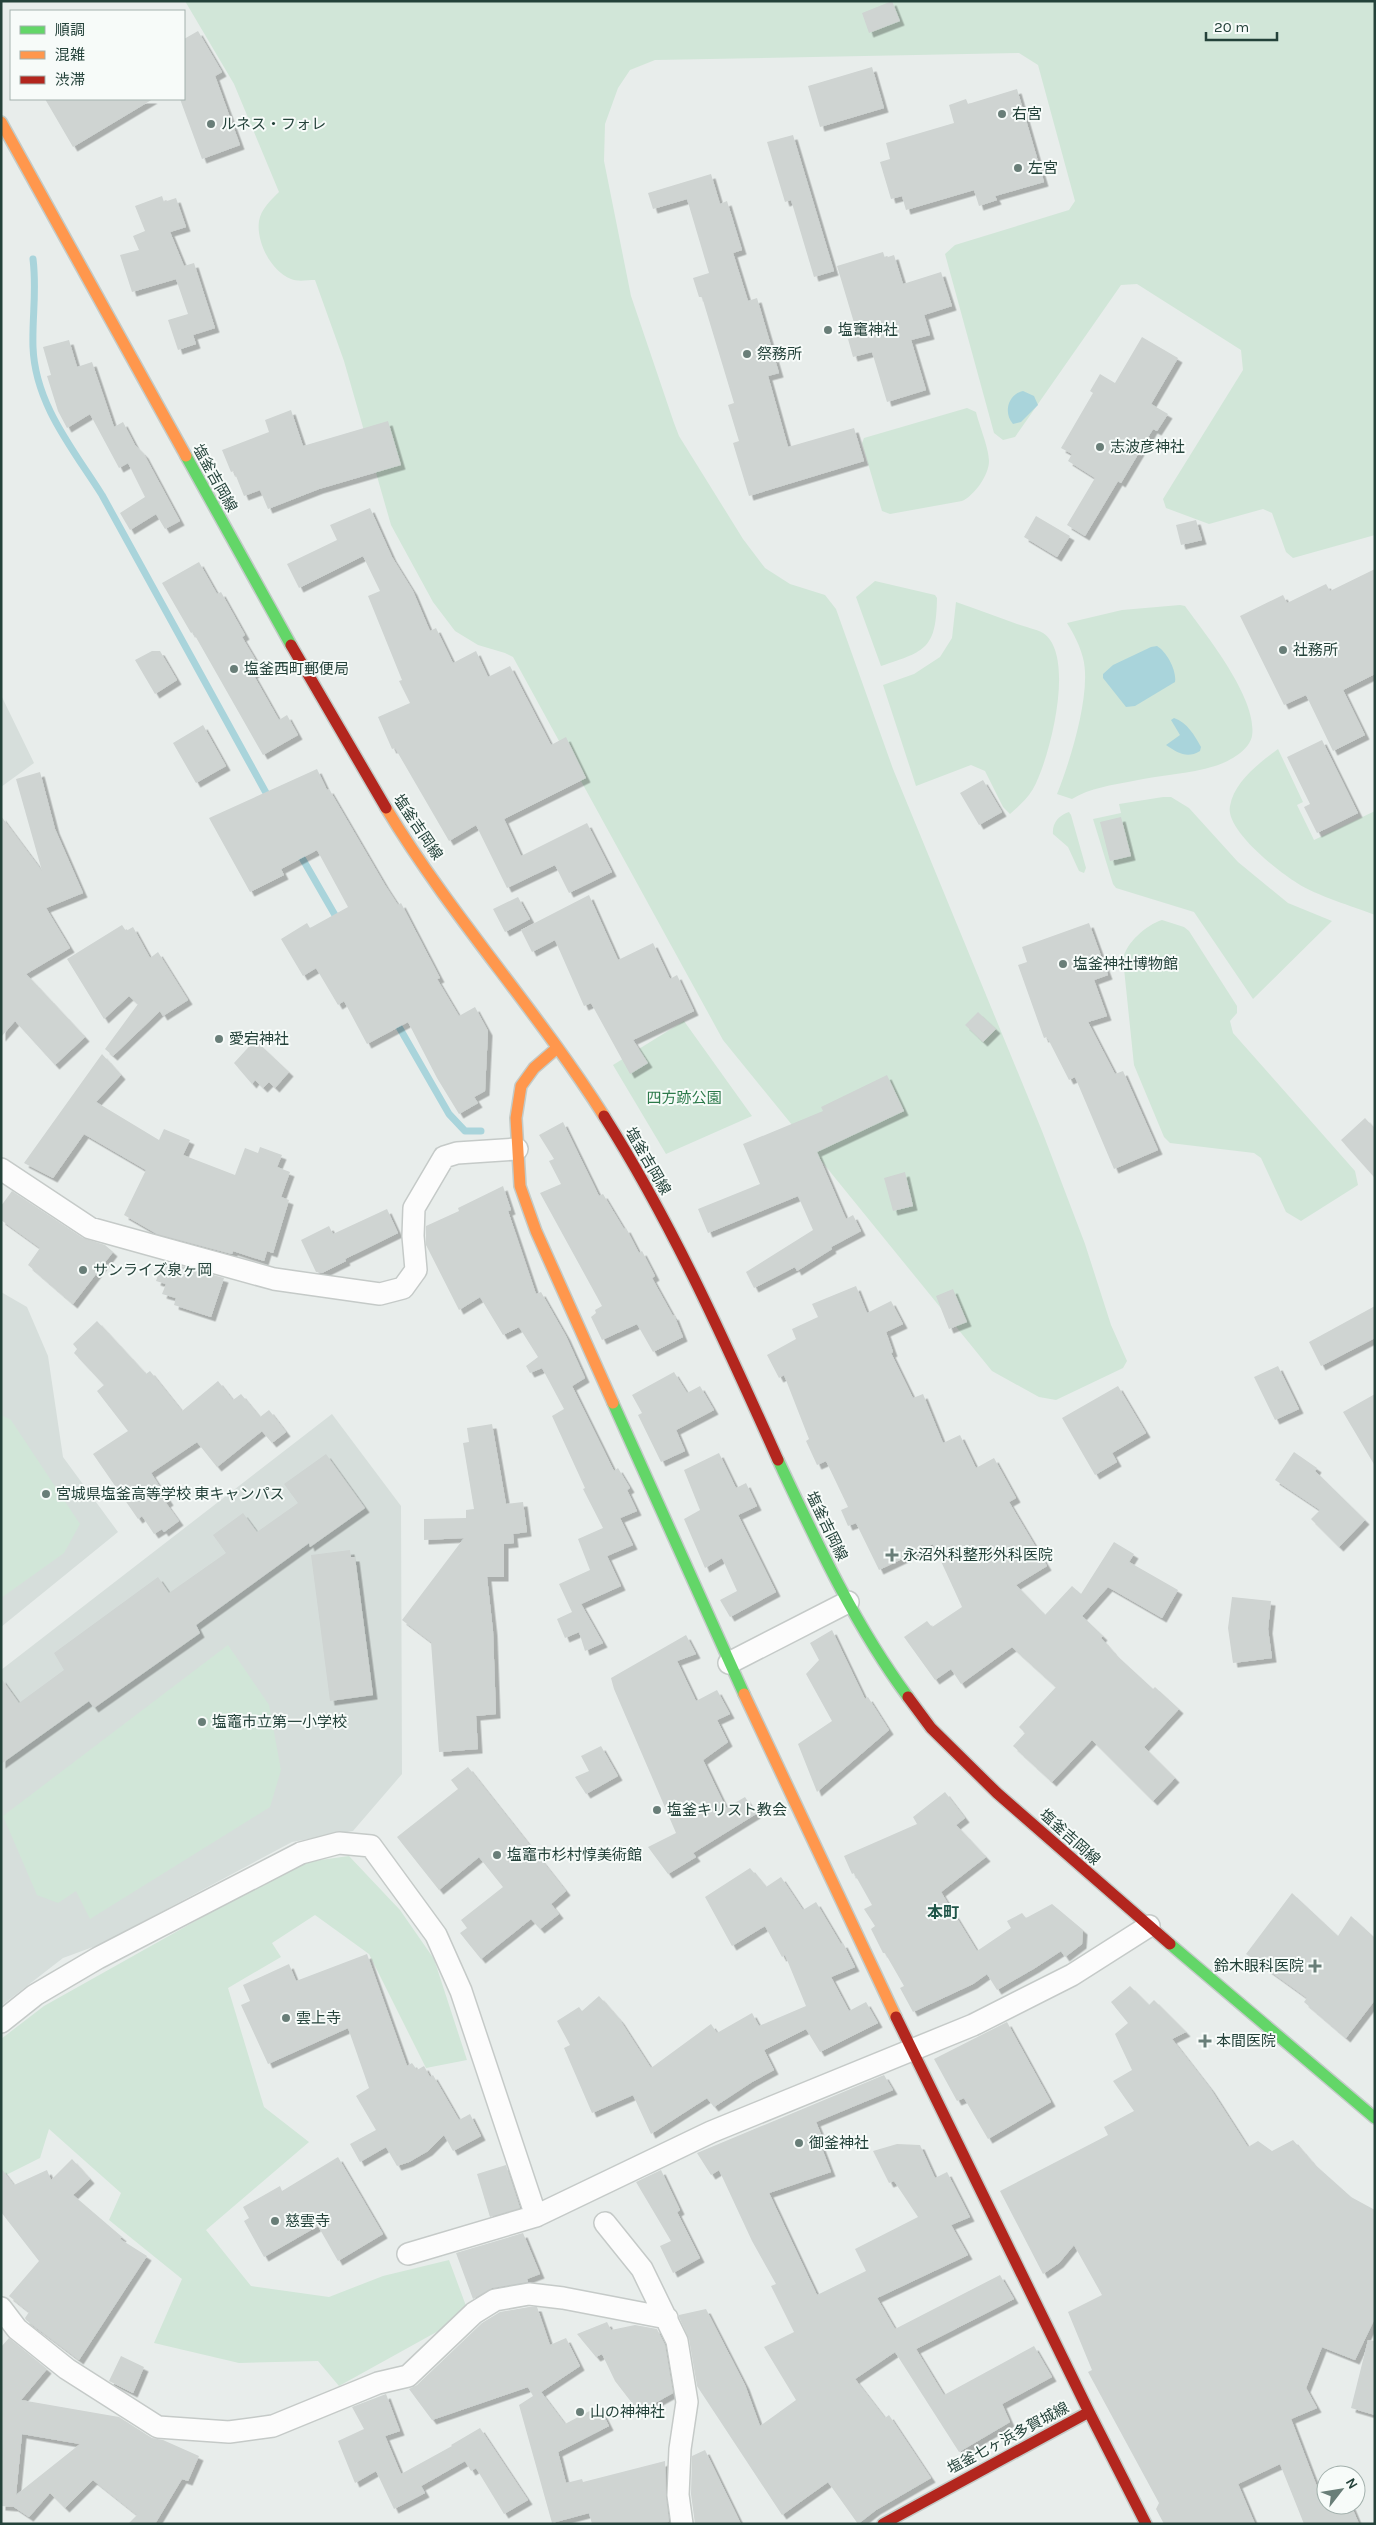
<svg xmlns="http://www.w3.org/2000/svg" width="1376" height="2525" font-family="Karla,'Noto Sans JP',sans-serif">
<defs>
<filter id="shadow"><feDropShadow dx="4.5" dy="4.5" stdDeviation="0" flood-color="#0004"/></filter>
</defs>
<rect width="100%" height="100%" fill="#e8edeb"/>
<path fill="#d6dedb" d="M1,695L34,763L1,787Z
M1,1292L27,1307L48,1356L63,1457L118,1532L1,1627Z
M332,1414L401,1506L402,1774L353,1831L292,1842L101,1944L63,1958L1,2006V1670Z"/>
<path fill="#d1e6d8" d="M185,1H1375V535L1293,558L1286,552L1272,513L1263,509L1209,524L1166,508L1163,499L1243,370L1241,350L1137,284L1121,285L1015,437L1003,440L994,433L945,254L955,245L1069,210L1075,201L1038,65L1019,53L655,60L630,70L618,88L605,124L604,161L631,296L674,423L679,436L743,539L765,568L790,584L825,595L836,609L893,769L1042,1131L1085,1244L1111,1325L1127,1361L1123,1368L1056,1400L1039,1397L992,1371L723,1040L513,657L505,653L478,645L455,631L433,602L391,525L344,361L315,280C308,280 297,282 291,279C271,271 256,242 259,221C261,209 271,200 279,192L234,84Z
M967,408L976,412C979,425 989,448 989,461C989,475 974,496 962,501L890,514L882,511L862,443L864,438Z
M875,581L935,595L937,598C936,648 927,651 881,666L856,597Z
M956,602C977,609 997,617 1017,624C1025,627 1036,629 1043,633C1077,655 1049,761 1033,789C1027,799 1019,806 1010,814L1003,807L985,771L971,765L916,786L883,685L914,674L940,657L952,638Z
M1180,605L1185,606C1206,635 1258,699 1252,736C1249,751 1228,762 1215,766C1189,774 1160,775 1133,781C1112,785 1090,788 1072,799L1057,794C1070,762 1092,692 1083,658C1080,646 1074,634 1067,623L1122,610Z
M1278,749L1303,802L1297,805L1314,840L1375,811V915C1352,906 1317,896 1297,883C1278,871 1225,830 1230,806C1234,782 1259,763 1278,749Z
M1163,797H1171L1189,808L1238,862L1288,903L1332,921L1253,999L1194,912L1116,888L1113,884L1093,819L1121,813L1119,804Z
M1069,812L1071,815L1086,868L1084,873L1079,871L1068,847L1053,834C1052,823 1059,815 1069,812Z
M1162,920L1184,927L1189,931L1237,1006V1013L1230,1021L1233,1033L1355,1171L1358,1185L1301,1221L1286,1212L1261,1158L1254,1153L1170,1143L1164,1137L1134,1065L1123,959C1126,943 1146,925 1162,920Z
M684,1021L752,1116L666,1154L613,1065Z
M1,1415L11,1420L80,1524L64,1553L1,1598Z
M228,1645L269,1705L281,1770L270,1807L90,1919L76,1891L58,1903L37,1895L3,1816Z
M349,1856L400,1910L434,1959L467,2060L426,2068L369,1954L315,1915L272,1943L281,1957L228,1988L264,2107L309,2142L206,2230L251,2286L329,2297L383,2276L449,2260L469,2314L339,2386L318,2361L239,2363L154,2343L182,2279L109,2220L121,2193L49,2129L40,2158L4,2176L1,2173V2039L44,2006L299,1863Z"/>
<path fill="#a9d4db" d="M1023,391L1034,396L1038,405L1021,422L1013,424C1003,413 1008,394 1023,391Z
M1157,646C1167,652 1177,671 1175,682L1135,706L1126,707L1103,678V674L1113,665L1151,647Z
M1174,718C1187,722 1195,736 1201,747L1200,751C1187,759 1178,753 1166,745L1180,735L1171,720Z"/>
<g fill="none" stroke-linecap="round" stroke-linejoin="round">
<path stroke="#a9d4db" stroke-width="7" d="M33,259C37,291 32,316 33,347C35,404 73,449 102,495L270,800
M298,851L339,922
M395,1020L449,1114L465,1131H481"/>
</g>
<path fill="#cfd4d2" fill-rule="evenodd" filter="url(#shadow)" d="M892,1L900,21L869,33L862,13Z
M198,31L222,72L215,76L240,145L202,159L180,99H184V39Z
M872,67L884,108L820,127L808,86Z
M1017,89L1044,182L995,196L997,200L979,206L974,190L906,210L902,196L891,199L880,162L890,159L886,143L954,123L949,105L966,99L968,104Z
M45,99H153L73,147Z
M793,135L834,271L814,277L791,200L785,202L767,142Z
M711,174L720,204L727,201L742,250L733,253L748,301L757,298L779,373L768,376L788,447L854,428L864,461L749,496L733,443L739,441L728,405L734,403L702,297H699L693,278L709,273L687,199L653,209L648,193Z
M162,196L164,202L176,198L186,227L170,232L184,266L194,263L215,328L193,335L196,344L178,350L168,320L188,314L176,279L132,292L120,255L139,250L133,236L145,231L135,206Z
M883,252L885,258L894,255L903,284L941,272L952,306L924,315L930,335L911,340L926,390L887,402L872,352L853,357L848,339L858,336L837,266Z
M1142,337L1178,358L1151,404L1168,414L1157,431L1153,429L1121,483L1118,481L1085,536L1067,525L1095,478L1068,461L1072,454L1061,448L1093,393L1090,391L1100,374L1115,383Z
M69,340L77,367L92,362L114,427L123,422L135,445L144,454L180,521L165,529L156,514L130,530L120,513L145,497L128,463L119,468L90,414L67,428L58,411L47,376L51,375L43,347Z
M291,410L303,446L388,421L401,465L319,489L268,509L260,490L244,496L234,471L231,472L222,450L269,432L265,420Z
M370,508L392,557L413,591L430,631L436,628L453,663L476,651L488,677L510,666L551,745L566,737L586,778L504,819L521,856L587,823L612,872L569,893L555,865L507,888L476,825L449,841L395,748L392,749L378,717L410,703L399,681L402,680L368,596L380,591L363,556L299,588L287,564L337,540L330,525Z
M1036,516L1070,536L1057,557L1024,537Z
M1196,520L1202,540L1181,545L1176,525Z
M199,562L217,594L221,592L245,635L242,637L261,669L253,674L279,720L287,715L298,735L263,755L193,632L191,633L162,583Z
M1375,569V674L1343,690L1365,735L1333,751L1306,695L1284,705L1240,616L1283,595L1287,603L1326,584L1330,591Z
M152,651H160L177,680L155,694L135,660Z
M203,725L226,766L196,783L173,743Z
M1322,740L1358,813L1317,833L1304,807L1310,804L1287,757Z
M317,769L327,790L329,789L385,885L398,905L401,903L440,978L437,979L459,1016L475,1007L488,1031L485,1091L474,1097L478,1103L459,1114L437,1078L408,1022L367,1044L344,1001L338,1005L316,968L303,976L281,939L307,923L310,928L348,907L317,850L281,869L284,875L250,892L209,818Z
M40,772L55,829L83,893L46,908L70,948L26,974L85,1037L55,1065L15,1021L1,1037V816L42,871L16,779Z
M983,780L1002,812L979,825L960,793Z
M1121,817L1131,856L1110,861L1100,822Z
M589,895L618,960L653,943L670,979L677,975L694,1011L633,1040L648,1063L630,1074L591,1003L584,1006L555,940L532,952L521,930Z
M518,897L530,919L505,932L493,909Z
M1089,923L1108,975L1094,980L1107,1016L1088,1022L1115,1074L1123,1071L1158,1150L1114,1169L1075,1077L1069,1080L1047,1037L1044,1038L1018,965L1027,962L1022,947Z
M122,925L126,931L133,927L150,958L158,952L188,1000L163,1016L160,1011L113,1056L105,1049L138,1004L129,996L104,1019L67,959Z
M978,1012L996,1029L983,1042L965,1025Z
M255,1040L289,1072L275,1088L269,1082L263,1088L255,1080L252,1084L234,1063Z
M102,1054L121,1075L96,1102L159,1140L164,1129L190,1140L183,1155L235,1175L245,1148L258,1153L260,1147L282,1155L277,1167L290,1172L281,1197L289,1200L273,1253L267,1251L264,1261L233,1251L232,1254L157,1234L124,1215L146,1170L84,1134L53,1178L24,1163Z
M887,1075L904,1111L817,1152L846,1219L853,1215L861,1231L831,1247L832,1249L797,1271L795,1267L754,1288L746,1272L813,1230L798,1196L708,1233L698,1209L760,1184L743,1144L823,1111L821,1107Z
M1365,1118L1375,1129V1178L1341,1140Z
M563,1122L599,1196L603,1194L624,1229L626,1228L639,1253L642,1251L655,1276L652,1278L673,1316L674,1315L683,1337L653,1352L637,1324L602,1340L591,1317L596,1313L595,1310L602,1306L540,1193L561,1184L549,1161L554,1159L539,1135Z
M905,1172L913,1206L893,1211L884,1178Z
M503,1186L511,1210L508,1211L536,1294L541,1292L566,1336L585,1378L572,1386L614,1471L618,1468L630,1488L627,1490L637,1511L620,1518L633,1545L607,1556L621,1586L581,1604L603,1643L585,1651L579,1632L565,1638L557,1619L572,1612L559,1584L590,1570L578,1539L603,1528L583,1489L585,1488L552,1416L564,1409L542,1368L530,1373L526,1366L538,1357L519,1327L503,1335L480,1297L459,1310L426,1245V1226L459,1211L458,1208Z
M12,1191L83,1238L105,1245L113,1252L73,1304L28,1265L40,1248L1,1220V1206Z
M387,1209L398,1233L345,1259L346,1261L322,1273L316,1272L301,1240L329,1226L333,1234Z
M163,1261L224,1278L211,1317L174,1305L176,1298L162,1294L166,1284L156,1281Z
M856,1286L867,1313L891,1301L903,1324L886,1332L893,1352L891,1353L913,1398L923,1394L943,1443L960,1435L976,1468L994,1458L1016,1498L1009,1502L1047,1566L1016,1585L1045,1615L1072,1586L1081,1594L1114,1542L1134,1554L1129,1562L1178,1590L1162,1618L1108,1587L1082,1616L1103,1636L1101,1638L1115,1654L1153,1689L1155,1687L1179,1709L1144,1747L1175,1778L1153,1801L1092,1740L1052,1782L1013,1746L1025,1733L1019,1727L1056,1687L1012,1647L961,1684L951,1669L935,1680L904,1637L927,1621L932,1627L962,1607L933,1544L879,1570L856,1523L848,1526L841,1510L848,1507L826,1461L817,1465L806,1441L809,1439L784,1375L779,1378L767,1355L796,1339L792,1329L818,1317L812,1304Z
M953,1289L967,1322L949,1329L936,1296Z
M1375,1306V1338L1321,1366L1309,1342Z
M97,1321L146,1374L150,1371L182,1411L218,1381L233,1400L241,1394L260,1417L269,1410L286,1432L272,1443L262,1431L217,1467L197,1442L151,1473L169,1501L166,1503L179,1521L164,1532L162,1529L154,1534L142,1516L138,1519L93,1454L128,1431L97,1391L104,1385L74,1353L77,1349L73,1344Z
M1278,1366L1299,1409L1275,1420L1254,1377Z
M674,1372L687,1393L700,1386L714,1410L676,1430L685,1451L661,1462L638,1415L642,1413L632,1395Z
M1118,1386L1146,1433L1112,1453L1117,1462L1095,1475L1062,1418Z
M1375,1394V1466L1343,1412Z
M492,1424L506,1504L523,1502L527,1532L513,1534L514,1543L504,1544V1577H487L493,1631L496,1714L476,1716L478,1749L439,1752L431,1642L402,1620L464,1538L424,1540V1519L466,1518V1510L474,1509L463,1443L469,1442L467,1428Z
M1294,1452L1317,1468L1315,1471L1365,1520L1339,1547L1311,1519L1320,1510L1275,1480Z
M719,1453L736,1488L746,1483L757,1506L738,1515L776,1592L730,1617L720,1600L737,1591L722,1558L705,1568L684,1519L700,1510L684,1470Z
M326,1454L365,1508L310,1547L309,1543L196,1625L200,1633L94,1708L89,1701L1,1764V1678L19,1703L64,1670L54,1653L158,1577L169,1593L226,1553L213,1535L243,1513L257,1532L298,1503L284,1484Z
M350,1550L351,1557H355L373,1695L330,1701L311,1555Z
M1232,1597L1271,1601L1268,1629L1272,1658L1233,1663L1228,1628Z
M832,1630L865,1699L868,1697L889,1730L817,1792L798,1744L832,1721L806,1674L819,1660L810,1643Z
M686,1635L696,1654L677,1661L696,1701L717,1690L730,1714L717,1720L728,1742L703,1760L726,1808L745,1797L756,1814L693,1853L696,1857L668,1874L648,1847L676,1833L614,1689L611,1678Z
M601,1746L618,1776L586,1794L575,1777L589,1771L581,1756Z
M468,1767L566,1891L551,1904L559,1914L540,1929L531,1919L481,1959L460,1933L467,1928L461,1920L503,1887L479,1857L439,1890L397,1837L458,1789L451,1780Z
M945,1792L965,1818L956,1825L986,1857L941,1892L977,1951L1011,1928L1007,1921L1022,1913L1026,1918L1052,1904L1083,1930L1082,1944L1065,1957L1061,1951L1035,1968L997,1990L987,1974L973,1984L913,2012L900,1988L904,1986L885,1953H883L871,1929L875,1926L864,1909L872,1905L854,1873L852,1874L844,1856L917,1824L913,1817Z
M750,1868L766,1887L781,1877L803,1910L816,1902L841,1944L843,1943L855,1967L831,1977L849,2011L866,2002L878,2023L820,2052L806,2029L764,2050L774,2070L752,2082L714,2107L707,2098L651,2134L633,2095L592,2113L564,2048L570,2045L557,2021L579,2007L582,2011L599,1996L620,2020L651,2068L711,2024L717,2033L752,2013L759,2026L806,2006L785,1955L782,1957L765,1926L732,1946L705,1897Z
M1292,1893L1338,1936L1351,1916L1375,1938V2000L1346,2038L1304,2002L1307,1998L1246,1954Z
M367,1954L407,2066L412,2063L417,2070L424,2066L430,2077L433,2075L459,2120L470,2114L481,2136L453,2151L444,2135L428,2151L409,2162L397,2166L386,2147L360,2162L350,2144L376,2130L356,2096L369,2088L348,2028L268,2064L241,2005L250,2001L243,1985L289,1964L296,1981Z
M1130,1986L1149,2005L1154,2000L1186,2032L1172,2039L1210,2088L1248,2147L1258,2141L1272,2151L1293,2140L1313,2163L1351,2197L1375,2210V2318L1355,2360L1322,2347L1306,2388L1317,2408L1291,2419L1324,2505H1351L1359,2524H1304L1280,2464L1238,2484L1255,2524H1164L1156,2509L1159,2503L1088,2372L1092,2370L1068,2312L1102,2295L1074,2245L1059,2263L1043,2274L1000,2191L1108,2135L1104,2127L1134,2111L1113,2081L1132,2070L1115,2034L1128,2023L1111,2002Z
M1007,2022L1051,2102L988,2139L964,2098L957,2101L934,2059Z
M884,2075L893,2090L816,2122L825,2144L821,2146L831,2172L769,2193L817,2295L866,2271L855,2249L918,2217L894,2181L889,2183L873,2151L897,2144L920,2145L935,2178L947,2172L970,2217L951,2225L968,2255L877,2298L895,2329L1000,2275L1014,2299L916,2349L944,2395L1034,2346L1052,2377L1002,2404L1010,2422L959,2452L895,2352L855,2379L885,2418L889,2415L931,2478L876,2510L858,2524L828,2482L782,2515L697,2386L689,2339L679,2317V2315L706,2309L745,2385L760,2426L796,2400L764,2347L794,2332L771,2286L776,2284L752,2241L719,2170L711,2175L697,2153Z
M338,2157L383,2234L338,2261L318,2226L264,2257L244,2221L249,2218L243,2207L280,2186L282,2191Z
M72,2159L90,2179L73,2195L122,2237L120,2239L147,2256L79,2360L26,2320L25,2318L29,2312L9,2296L39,2261L1,2212V2168L14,2185L47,2170L51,2180Z
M506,2165L520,2208L490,2217L477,2174Z
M661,2170L680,2210L677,2212L700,2258L673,2273L660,2246L671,2241L636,2182Z
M523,2233L540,2274L527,2279L528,2282L492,2288L473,2299L456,2253Z
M529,2307H537L550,2345L566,2338L580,2366L541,2392L565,2424L599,2406L609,2426L558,2452L566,2483L582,2479L583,2482L665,2461L666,2497L669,2522L592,2524L589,2513L552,2523L519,2405L533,2396L528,2387L432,2420L409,2389L417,2385L482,2323L500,2312Z
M607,2322L611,2330L635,2325L657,2329L665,2345L673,2393L639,2412L615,2381L602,2354L596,2357L577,2334Z
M9,2338L47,2369L21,2400L119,2417L152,2438L163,2440L199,2456L188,2481L182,2479L155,2524H128L137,2515L93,2480L65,2508L50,2493L29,2517L14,2507L1,2506V2347ZM22,2434L80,2444L16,2495Z
M1368,2340L1375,2341V2415L1351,2408Z
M121,2356L144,2367L133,2393L109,2381Z
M386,2394L400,2431L385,2436L401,2474L452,2446L451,2445L480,2428L528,2500L504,2514L476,2468L471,2471L465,2461L421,2486L425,2493L394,2509L376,2471L355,2483L338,2441L364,2429L352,2407Z
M705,2450L741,2524H695L691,2494L692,2456Z"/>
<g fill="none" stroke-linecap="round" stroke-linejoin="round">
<g stroke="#c5cac8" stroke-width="24">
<path id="street" d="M1,1169L90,1228L274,1279L380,1294L403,1288L416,1270L413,1236L414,1208L444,1157L457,1153L517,1149
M729,1663L848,1602
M1,2022L35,1995L98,1958L301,1853L339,1843L371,1846L436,1935L461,1991L536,2216L711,2132L973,2025L1072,1975L1149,1926
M605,2223L642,2269L677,2341L687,2402L680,2449L678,2495L682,2524
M408,2254L536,2216
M1,2308L17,2329L67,2369L158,2427L229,2432L273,2426L378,2383L408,2376L474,2313L495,2300L529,2294L563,2298L667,2318"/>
</g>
<g stroke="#c3cbc8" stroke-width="14">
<path id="fast" d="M186,456L291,645
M613,1403L744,1694
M778,1460C816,1541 854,1624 908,1697
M1170,1944L1375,2118"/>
</g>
<g stroke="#c3cbc8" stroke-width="14">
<path id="slow" d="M1,122L186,456
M386,808C451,916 537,1010 604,1116
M557,1048L534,1068L521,1086L516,1118L520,1186L536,1231L613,1403
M744,1694L896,2017"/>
</g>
<g stroke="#c3cbc8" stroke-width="14">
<path id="jam" d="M291,645L386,808
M604,1116C673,1225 725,1342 778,1460
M908,1697L931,1728L997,1793L1170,1944
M896,2017L1089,2412
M883,2524L1089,2412L1146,2524"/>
</g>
<use href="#street" stroke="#fcfcfc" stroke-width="21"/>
<use href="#fast" stroke="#63d668" stroke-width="11"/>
<use href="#slow" stroke="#ff974d" stroke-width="11"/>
<use href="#jam" stroke="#b3261e" stroke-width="11"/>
</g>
<g fill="#697e78" stroke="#f7fbf9" stroke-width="2">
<circle cx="1002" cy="114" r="5"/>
<circle cx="211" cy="124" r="5"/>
<circle cx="1018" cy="168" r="5"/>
<circle cx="828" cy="330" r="5"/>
<circle cx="747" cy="354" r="5"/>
<circle cx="1100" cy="447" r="5"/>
<circle cx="1283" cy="650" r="5"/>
<circle cx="234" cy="669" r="5"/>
<circle cx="1063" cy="964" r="5"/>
<circle cx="219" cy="1039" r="5"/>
<circle cx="83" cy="1270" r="5"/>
<circle cx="46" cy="1494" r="5"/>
<path d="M889.5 1547.5h5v5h5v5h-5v5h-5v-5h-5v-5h5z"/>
<circle cx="202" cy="1722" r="5"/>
<circle cx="657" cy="1810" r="5"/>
<circle cx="497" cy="1855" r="5"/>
<path d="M1312.5 1958.5h5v5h5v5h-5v5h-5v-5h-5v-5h5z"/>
<circle cx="286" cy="2018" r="5"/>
<path d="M1202.5 2033.5h5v5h5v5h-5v5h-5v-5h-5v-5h5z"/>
<circle cx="799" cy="2143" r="5"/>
<circle cx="275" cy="2221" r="5"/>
<circle cx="580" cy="2412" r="5"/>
</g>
<g text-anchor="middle" stroke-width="4" stroke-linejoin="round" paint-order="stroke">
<g font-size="15" fill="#24423a" stroke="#f7fbf9" text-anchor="start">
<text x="1012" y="119">右宮</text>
<text x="221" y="129">ルネス・フォレ</text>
<text x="1028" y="173">左宮</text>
<text x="838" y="335">塩竃神社</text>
<text x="757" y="359">祭務所</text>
<text x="1110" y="452">志波彦神社</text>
<text x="1293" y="655">社務所</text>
<text x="244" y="674">塩釜西町郵便局</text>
<text x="1073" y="969">塩釜神社博物館</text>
<text x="229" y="1044">愛宕神社</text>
<text x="93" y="1275">サンライズ泉ヶ岡</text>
<text x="56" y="1499">宮城県塩釜高等学校 東キャンパス</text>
<text x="903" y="1560">永沼外科整形外科医院</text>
<text x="212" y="1727">塩竈市立第一小学校</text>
<text x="667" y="1815">塩釜キリスト教会</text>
<text x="507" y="1860">塩竈市杉村惇美術館</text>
<text x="1304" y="1971" text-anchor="end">鈴木眼科医院</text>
<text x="296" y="2023">雲上寺</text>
<text x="1216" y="2046">本間医院</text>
<text x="809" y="2148">御釜神社</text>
<text x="285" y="2226">慈雲寺</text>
<text x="590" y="2417">山の神神社</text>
</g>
<g font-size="15" fill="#24423a" stroke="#f7fbf9">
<text transform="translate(215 478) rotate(61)" y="5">塩釜吉岡線</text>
<text transform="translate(418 827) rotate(56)" y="5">塩釜吉岡線</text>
<text transform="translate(648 1161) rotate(60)" y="5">塩釜吉岡線</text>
<text transform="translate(827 1526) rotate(64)" y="5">塩釜吉岡線</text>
<text transform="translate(1070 1837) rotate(42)" y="5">塩釜吉岡線</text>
<text transform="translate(1008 2438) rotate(-28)" y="5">塩釜七ヶ浜多賀城線</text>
</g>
<g font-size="15" fill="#2d7a4b" stroke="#f7fbf9">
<text x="684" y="1103">四方跡公園</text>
</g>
<g font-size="16" font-weight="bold" fill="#1f5548" stroke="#f7fbf9">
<text x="943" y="1918">本町</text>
</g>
</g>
<rect width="1376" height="2525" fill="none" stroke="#24423a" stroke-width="5"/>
<rect x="10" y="10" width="175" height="90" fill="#f7fbf9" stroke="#a3b1ad"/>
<rect x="20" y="26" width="25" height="8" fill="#63d668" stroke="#a3b1ad"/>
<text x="55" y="35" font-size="15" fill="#24423a">順調</text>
<rect x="20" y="51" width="25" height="8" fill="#ff974d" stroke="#a3b1ad"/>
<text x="55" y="60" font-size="15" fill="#24423a">混雑</text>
<rect x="20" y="76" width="25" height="8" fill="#b3261e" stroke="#a3b1ad"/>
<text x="55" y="85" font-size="15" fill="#24423a">渋滞</text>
<g transform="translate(1341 2490) rotate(59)"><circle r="24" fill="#f7fbf9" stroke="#a3b1ad"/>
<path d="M0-4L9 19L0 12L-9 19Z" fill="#697e78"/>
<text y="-8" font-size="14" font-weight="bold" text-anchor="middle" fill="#24423a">N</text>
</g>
<path d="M1206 32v8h71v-8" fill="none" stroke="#24423a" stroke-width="2.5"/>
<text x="1214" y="32" font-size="15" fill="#24423a" stroke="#f7fbf9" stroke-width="4" paint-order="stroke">20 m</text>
</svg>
